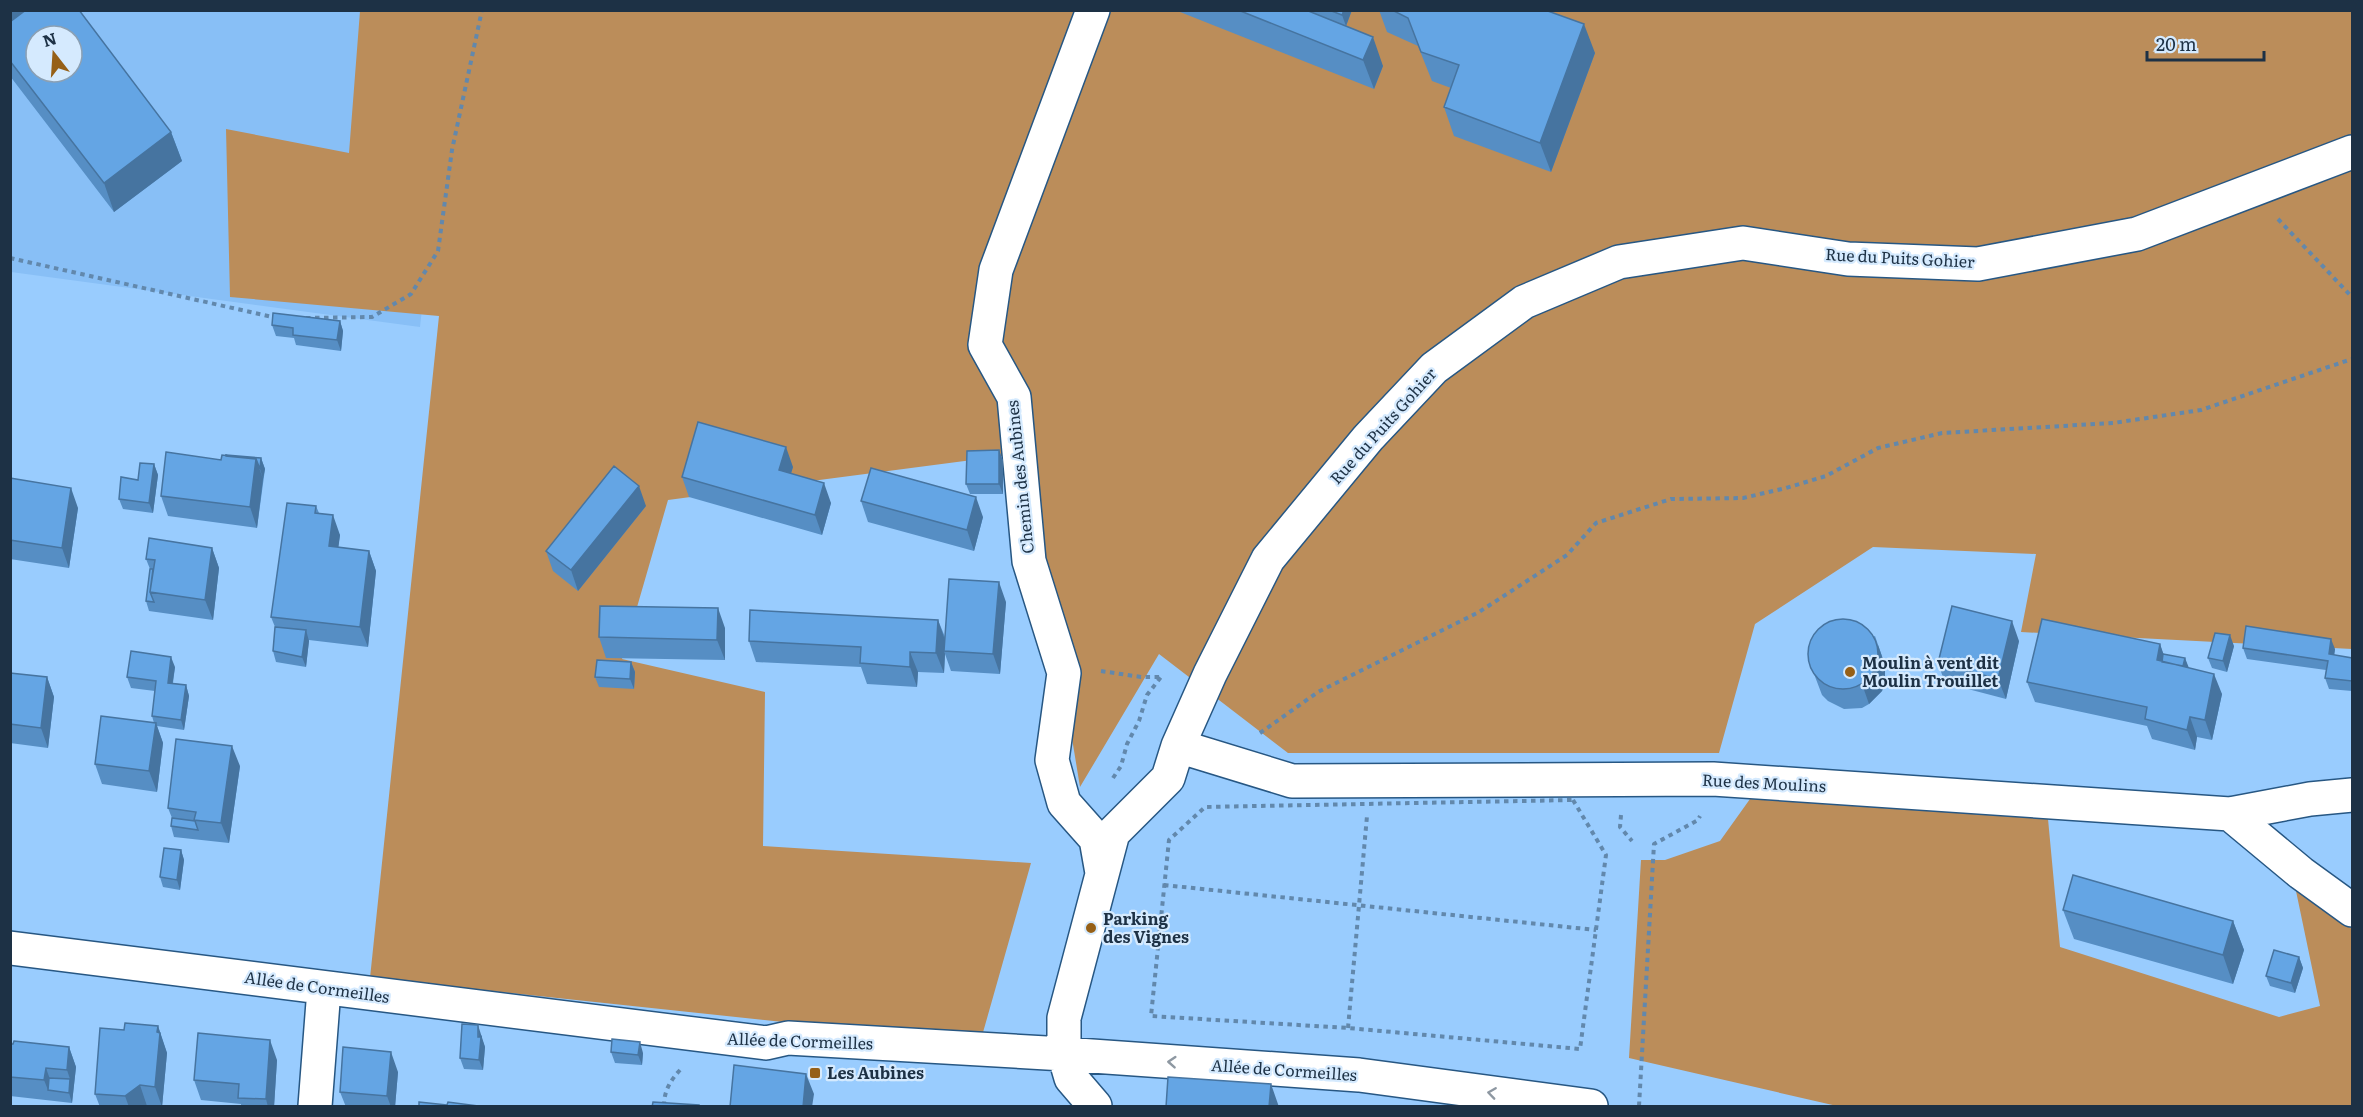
<svg xmlns="http://www.w3.org/2000/svg" width="2363" height="1117" font-family="Literata,serif">
<rect width="100%" height="100%" fill="#99ccfe"/>
<path fill="#88bff6" fill-rule="evenodd" d="M11,11H455L420,327L11,272ZM36,36H72V72H36Z"/>
<path fill="#bb8d5a" d="M360,11H2352V649L2021,632L2036,554L1873,547L1755,624L1719,753H1288L1159,654L1080,787L1025,453L668,500L622,659L765,692L763,846L1031,863L980,1043L370,978L439,316L230,297L226,129L349,153Z
M1750,799L2048,819L2060,947L2279,1017L2320,1006L2296,891L2352,929V1106H1837L1629,1058L1641,860H1665L1720,841Z"/>
<g fill="none" stroke-linecap="round" stroke-linejoin="round">
<g stroke="#275783" stroke-width="36">
<path id="minor" d="M1093,10L996,270L985,345L1014,397L1029,561L1064,673L1052,760L1064,803L1096,839L1102,873
M1178,746L1292,781L1713,779L2230,814L2310,799L2352,795
M2230,814L2301,873L2352,910
M10,948L766,1043L788,1038L1064,1054L1359,1075L1591,1106
M315,1106L324,989
M1095,1106L1071,1078L1064,1054V1018L1113,833L1168,778L1178,746L1210,674L1268,559L1368,438L1434,368L1524,302L1619,262L1743,243L1848,259L1978,264L2137,234L2352,152"/>
</g>
<path stroke="#6288ac" stroke-width="4" stroke-dasharray="4.5 4.5" stroke-linecap="butt" d="M2278,219L2352,297
M10,258L277,318
M306,318L372,317L411,294L438,251L452,150L482,10
M1101,671L1141,677H1162
M1260,733L1318,692L1479,612L1567,555L1596,523L1671,499L1743,498L1786,488L1826,476L1878,448L1942,433L2113,423L2201,410L2352,359
M1113,778L1121,766L1127,744L1139,721L1147,695L1161,677
M1573,800L1606,855L1580,1049L1348,1028L1151,1016L1169,840L1205,807Z
M1621,815L1620,827L1632,841
M1164,885L1596,930
M1348,1028L1367,816
M664,1106C664,1091 670,1081 680,1070
M1639,1106L1654,844L1698,820L1700,816"/>
<use href="#minor" stroke="#fff" stroke-width="33"/>
</g>
<path fill="#568ec4" d="M10,10L171,132L182,161L114,212L10,76Z
M1175,10H1352L1346,26L1383,66L1374,89Z
M1379,10H1545L1595,53L1551,172L1454,136L1444,107L1451,88L1432,81L1418,46L1387,32Z
M340,321L343,331L341,351L296,345L294,338L276,336L272,325Z
M999,450L1003,461V494H970L966,484Z
M261,458L265,469L257,528L168,516L161,496L221,460Z
M154,464L158,475L153,513L123,509L119,499Z
M793,467L791,473L831,503L822,535L689,497L682,477Z
M10,478L78,508L69,568L10,559Z
M861,501L983,517L974,551L868,522Z
M316,506L319,513L340,535L338,547L369,551L376,571L368,647L309,640L306,667L276,662L273,651L275,627L271,617Z
M646,506L578,591L553,571L546,551Z
M212,548L219,568L213,620L149,611L146,601L150,569L146,559Z
M1006,602L1000,674L951,671L945,654L944,673L918,672L917,687L867,684L861,667L756,662L749,641L938,620L945,637Z
M725,628V660L606,658L599,637Z
M1875,636L1885,665V683L1882,691L1869,704L1862,708L1844,709L1828,701L1822,695L1808,658Z
M2019,641L2006,699L1945,683L1938,663Z
M2160,644L2163,654L2185,658L2188,668L2222,694L2212,740L2197,737L2195,750L2152,739L2147,726L2035,702L2027,682Z
M2234,646L2227,672L2212,668L2208,658Z
M2243,648L2335,649L2334,655L2352,658V691L2329,689L2325,678L2326,670L2247,659Z
M631,662L635,672L634,689L599,687L595,677Z
M175,667L173,683L186,685L189,696L184,730L157,726L163,743L157,792L102,784L95,764L154,723L152,716L155,691L131,688L127,677Z
M10,673L47,677L54,697L48,748L10,743Z
M240,766L229,843L174,837L171,826L172,818L168,808Z
M181,850L184,860L180,890L163,887L160,877Z
M2063,910L2233,921L2244,950L2233,984L2074,939Z
M2299,957L2303,968L2295,993L2270,986L2266,976Z
M158,1026L167,1053L162,1107L147,1106L146,1107H100L95,1094L124,1030Z
M482,1035V1039L485,1047L483,1070L464,1069L460,1058Z
M10,1044L69,1047L76,1067L72,1103L10,1096Z
M611,1052L643,1053L642,1065L615,1063Z
M277,1060L274,1107H241V1104L201,1100L194,1080Z
M398,1072L395,1107H346L340,1092Z"/>
<path fill="#4674a0" d="M10,10H26L10,24Z
M1344,10H1352L1346,26L1342,15Z
M1584,24L1595,53L1551,172L1540,143Z
M1373,37L1383,66L1374,89L1363,60Z
M171,132L182,161L114,212L104,183Z
M340,321L343,331L341,351L337,340Z
M786,447L793,467L786,490L779,470Z
M999,450L1003,461V494L999,484Z
M261,458L265,469L263,479L260,469Z
M256,459L263,479L257,528L250,507Z
M154,464L158,475L153,513L149,503Z
M824,483L831,503L822,535L815,515Z
M639,486L646,506L578,591L571,570Z
M71,488L78,508L69,568L62,548Z
M976,497L983,517L974,551L967,530Z
M333,515L340,535L336,566L329,546Z
M212,548L219,568L213,620L205,600Z
M369,551L376,571L368,647L360,627Z
M999,582L1006,602L1000,674L993,654Z
M718,608L725,628V660L717,640Z
M938,620L945,640L944,651L945,654L944,673L936,653Z
M2012,621L2019,641L2006,699L1998,679Z
M306,630L309,641L306,667L302,657Z
M2230,635L2234,646L2227,672L2223,661Z
M2331,639L2335,649L2333,664L2329,654Z
M2160,644L2167,664L2157,660Z
M1878,645L1885,665V683L1882,691L1869,704L1862,684Z
M910,652L918,672L917,687L910,667Z
M171,657L175,667L171,693L168,683Z
M2185,658L2189,668L2181,675Z
M631,662L635,672L634,689L630,679Z
M2214,674L2222,694L2212,740L2205,720Z
M47,677L54,697L48,748L41,728Z
M186,685L189,696L184,730L181,720Z
M2190,717L2197,737L2195,750L2187,730Z
M156,723L163,743L157,792L149,771Z
M232,746L240,766L229,843L221,823Z
M181,850L184,860L180,890L177,880Z
M2233,921L2244,950L2233,984L2223,955Z
M2299,957L2303,968L2295,993L2291,983Z
M478,1025L485,1047L483,1070L479,1060Z
M158,1026L167,1053L162,1107L155,1087Z
M270,1040L277,1060L274,1107H268L266,1099Z
M640,1042L643,1053L642,1065L638,1055Z
M69,1047L76,1067L72,1103L69,1093L70,1079L67,1070Z
M391,1052L398,1072L395,1107H391L387,1096Z
M46,1068L53,1088L48,1090L44,1080Z
M806,1074L814,1094L812,1107H803Z
M1271,1084L1279,1107H1269Z
M140,1085L147,1106L146,1107H129L125,1096Z"/>
<path fill="#64a5e4" stroke="#4674a0" stroke-width="1.5" fill-rule="evenodd" d="M26,10H79L171,132L104,183L10,61V22ZM36,36H72V72H36Z
M1238,10H1306L1373,37L1363,60Z
M1329,10H1344L1342,15Z
M1392,10H1545L1584,24L1540,143L1444,107L1459,65L1421,52L1408,18Z
M273,313L340,321L337,340L293,335V328L272,325Z
M698,422L786,447L779,470L824,483L815,515L682,477Z
M999,450V484H966L967,451Z
M166,452L221,460L222,455L256,459L250,507L161,496Z
M226,455L261,458L260,469L256,459L226,456Z
M140,463L154,464L149,503L119,499L121,477L138,480Z
M614,466L639,486L571,570L546,551Z
M871,468L976,497L967,530L861,501Z
M10,478L71,488L62,548L10,540Z
M287,503L316,506L315,513L333,515L329,546L369,551L360,627L271,617Z
M149,538L212,548L205,600L150,592L155,560L146,559Z
M150,569H153L150,592L154,602L146,601Z
M949,579L999,582L993,654L944,651Z
M600,606L718,608L717,640L599,637Z
M1952,606L2012,621L1998,679L1938,663Z
M750,610L938,620L936,653L910,652V667L860,663L861,647L749,641Z
M2042,619L2160,644L2157,660L2214,674L2205,720L2190,717L2187,730L2145,719L2147,707L2027,682Z
M1808 654a35 35 0 1 1 70 0a35 35 0 1 1-70 0Z
M2246,626L2331,639L2329,654L2352,658V681L2325,678L2328,661L2243,648Z
M275,627L306,630L302,657L273,651Z
M2215,633L2230,635L2223,661L2208,658Z
M131,651L171,657L168,683L186,685L181,720L152,716L156,681L127,677Z
M2163,654L2185,658L2183,666L2162,662Z
M597,660L631,662L630,679L595,677Z
M10,673L47,677L41,728L10,724Z
M101,716L156,723L149,771L95,764Z
M176,739L232,746L221,823L194,820L196,812L168,808Z
M172,818L195,821L198,830L171,826Z
M164,848L181,850L177,880L160,877Z
M2073,875L2233,921L2223,955L2063,910Z
M2274,950L2299,957L2291,983L2266,976Z
M125,1023L158,1026L157,1032L160,1033L155,1087L140,1085L125,1096L95,1094L100,1028L124,1030Z
M462,1024L478,1025V1037H481L479,1060L460,1058Z
M198,1033L270,1040L266,1099L238,1098L239,1084L194,1080Z
M612,1039L640,1042L638,1055L611,1052Z
M14,1041L69,1047L67,1070L46,1068L44,1080L10,1077V1044H13Z
M343,1047L391,1052L387,1096L340,1092Z
M734,1065L806,1074L803,1107H730Z
M1168,1077L1271,1084L1269,1107H1166Z
M49,1078L70,1079L69,1093L48,1090Z
M419,1102L447,1105L448,1102L486,1107H419Z
M653,1102L699,1105V1107H652Z"/>
<defs><path id="oneway-chevron" d="M-2-3.5L2.5 0L-2 3.5" fill="none" stroke-width="1.6" stroke-linecap="round" stroke-linejoin="round" transform="scale(1.5)"/></defs>
<g stroke="#8e98a2">
<use href="#oneway-chevron" transform="translate(1172 1062) rotate(-176)"/>
<use href="#oneway-chevron" transform="translate(1492 1093) rotate(-172)"/>
</g>
<g fill="#966017" stroke="#d5eafe" stroke-width="2">
<circle cx="1850" cy="672" r="6"/>
<circle cx="1091" cy="928" r="6"/>
<rect x="809" y="1067" width="12" height="12" rx="3"/>
</g>
<g text-anchor="middle" stroke-width="4.5" stroke-linejoin="round" paint-order="stroke">
<g font-size="16" fill="#1d3145" stroke="#d5eafe">
<text transform="translate(1900 258) rotate(3)" y="6">Rue du Puits Gohier</text>
<text transform="translate(1383 426) rotate(-48)" y="6">Rue du Puits Gohier</text>
<text transform="translate(1020 477) rotate(-96)" y="6">Chemin des Aubines</text>
<text transform="translate(1764 783) rotate(3)" y="6">Rue des Moulins</text>
<text transform="translate(317 987) rotate(8)" y="6">Allée de Cormeilles</text>
<text transform="translate(800 1041) rotate(2)" y="6">Allée de Cormeilles</text>
<text transform="translate(1284 1070) rotate(4)" y="6">Allée de Cormeilles</text>
</g>
<g font-size="16" font-weight="bold" fill="#1d3145" stroke="#d5eafe" text-anchor="start">
<text x="1862" y="669">Moulin à vent dit<tspan x="1862" dy="18">Moulin Trouillet</tspan></text>
<text x="1103" y="925">Parking<tspan x="1103" dy="18">des Vignes</tspan></text>
<text x="827" y="1079">Les Aubines</text>
</g>
</g>
<rect width="2363" height="1117" fill="none" stroke="#1d3145" stroke-width="24"/>
<g transform="translate(54 54) rotate(343)"><circle r="28" fill="#d5eafe" stroke="#8ba0b4" stroke-width="1.5"/>
<path d="M0-4.5L10 22L0 15L-10 22Z" fill="#966017"/>
<text y="-9" font-size="16" font-weight="bold" text-anchor="middle" fill="#1d3145">N</text>
</g>
<path d="M2147 51v9h117v-9" fill="none" stroke="#1d3145" stroke-width="3"/>
<text x="2156" y="51" font-size="18" fill="#1d3145" stroke="#d5eafe" stroke-width="4.5" paint-order="stroke">20 m</text>
</svg>
